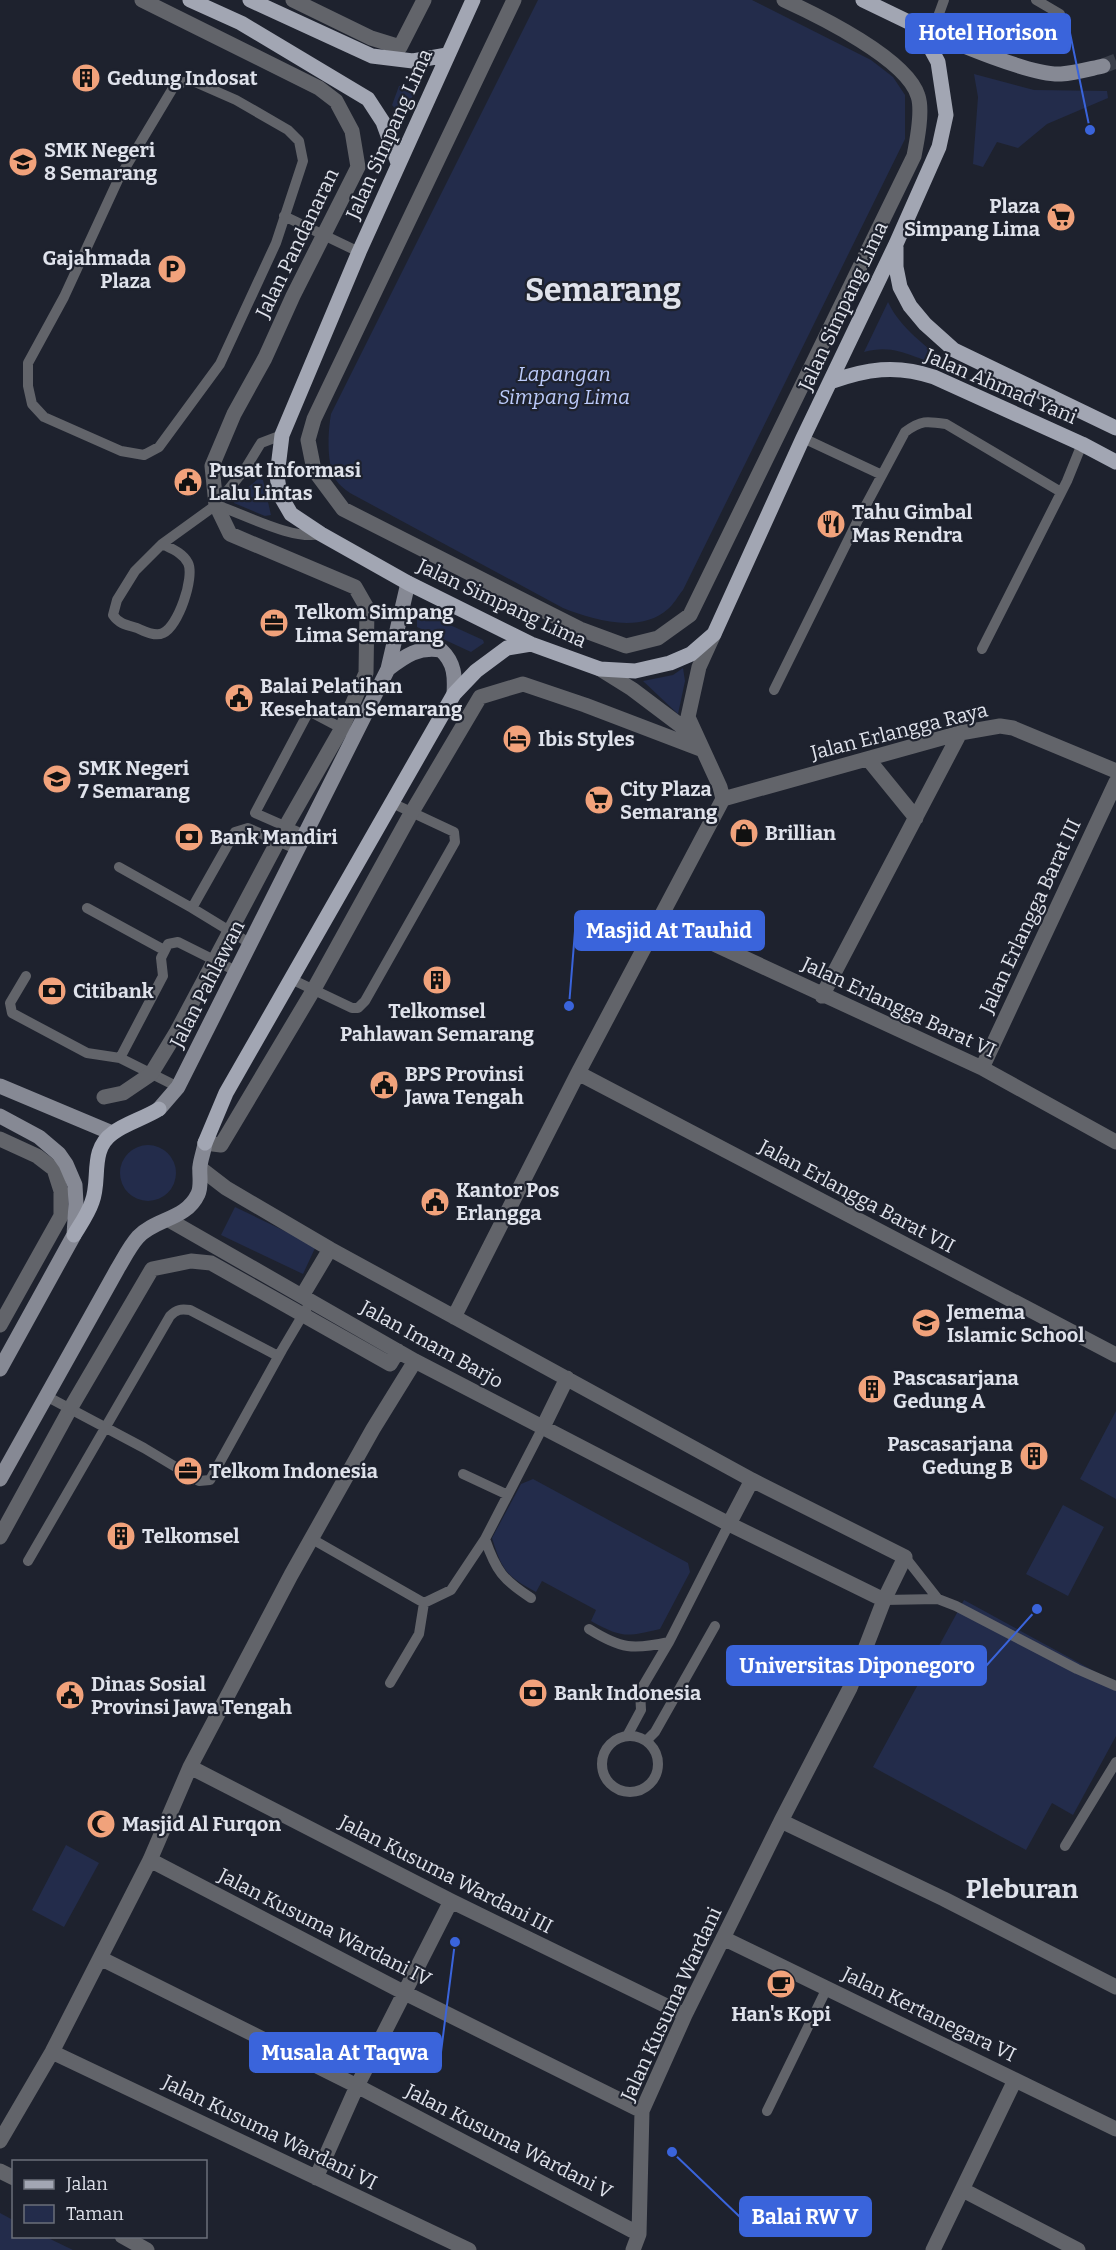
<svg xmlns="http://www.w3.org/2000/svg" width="1116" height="2250" font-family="Bitter,serif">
<rect width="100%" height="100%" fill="#1e222e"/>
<path fill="#232c4b" d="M538,0H752L871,60L893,77L905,95V139L683,590C678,596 674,604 668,609C640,634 593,620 563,608L350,493C346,490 339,485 336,480C326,465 328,431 331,414Z
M974,74L1034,90L1107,91L1108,98L1047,124L1018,148L997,142L983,167L973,164L978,97Z
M399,86H410L416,90L402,117L392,105Z
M888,302C901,330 927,345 948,366C916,362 899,342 864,352Z
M258,479L263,480L271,515L265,516L234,503L235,498Z
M417,610L483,640L484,643L471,652L417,627Z
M683,668L685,681L678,714L643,681L673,675Z
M120 1173a28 28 0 1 1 56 0a28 28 0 1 1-56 0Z
M235,1207L316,1246L303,1274L221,1235Z
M1116,1411V1499L1080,1479Z
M533,1479L688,1563L690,1572L660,1629C626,1637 622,1638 591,1621L596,1610L542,1581L536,1592C506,1576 502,1570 492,1538L521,1484Z
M1063,1505L1104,1527L1068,1596L1026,1574Z
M964,1600L1116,1683V1736L1073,1815L1052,1803L1026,1850L873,1767Z
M66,1845L99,1863L64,1927L32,1910Z
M0,2213L13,2220L14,2236L46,2237L73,2250H0Z"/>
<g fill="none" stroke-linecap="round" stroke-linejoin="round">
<path stroke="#3b3f4a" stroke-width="15" stroke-dasharray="15 8" stroke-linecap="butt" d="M1103,66L1116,61"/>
<path stroke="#62646a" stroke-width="10" d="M1036,0L1060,14
M932,33L944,0
M183,82H195L236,100L288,130L299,141L303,161L276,243L220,364L159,447L144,455L121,451L44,417L32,404L28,386V363L64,297L118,180L173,88Z
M284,216L359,252
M803,438L882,475
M216,505C244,514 293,541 321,534
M162,544C172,549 183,553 188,563C195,577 178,627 163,633C155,637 144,631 137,628C127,625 119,624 113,615L117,600L135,571L162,544L216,505L245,469L261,443L282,435
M982,649L1067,481L1082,444
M774,690L859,518L905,432C921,420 927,421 946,424L1061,492
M305,835L255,813L309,711L347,731
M119,867L192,908
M87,908L164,950
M251,944L192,908L235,832L248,828L298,850
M26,976L10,1003L12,1013L87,1053L120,1058L178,1087
M291,979L352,1008H358L365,1001L455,842L454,832L392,803
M120,1058L163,976L161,958L168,944L178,942L238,972
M46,1396L144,1448L199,1481L210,1480L282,1350L311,1301
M463,1474L508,1495
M312,1539L424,1603L451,1590L485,1539L543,1427
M485,1539C496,1571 503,1580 531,1598
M905,1557L938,1599
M28,1561L170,1316C177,1309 181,1309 190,1310L278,1356
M884,1600L938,1599L956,1606L1077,1669L1116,1686
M589,1629C621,1649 633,1650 669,1642L729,1524
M390,1683L419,1634L424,1603
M602 1764a28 28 0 1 1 56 0a28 28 0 1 1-56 0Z
M627,1736L641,1710L640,1691L669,1642
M646,1741L655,1732L715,1626
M1065,1846L1116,1762
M767,2111L827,1988"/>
<path stroke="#62646a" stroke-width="15" d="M293,0L371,38L400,47L424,0
M514,0L314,419L308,440L314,470L343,509L580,629L626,646L658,638L690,615L914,156C917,141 923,111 918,96C907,59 819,16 784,0
M600,669L632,689L697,738
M868,759L916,818
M723,799L960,733L1000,726L1013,728L1116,771
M660,919L982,1068L1116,1142
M822,996L960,733
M982,1068L1116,782
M578,1073L1116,1355
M104,1097L123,1093L151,1074L176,1033L286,826L342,728L366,673L367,608L355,587L230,534L216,505L212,466L234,414L265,358L293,296L358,167L352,131L336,101L319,88L142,0
M0,1139L37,1156L54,1169L61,1191V1216L0,1325
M205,1143L221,1145L314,989L409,817L480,697L523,684L585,705L703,750
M200,1168L226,1188L330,1249L752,1480L905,1557L884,1600L850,1688L781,1821L944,1899L1116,1987
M169,1220L415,1361L729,1524L884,1600
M302,1296L330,1249
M454,1317L578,1073L723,799L720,787L688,717L699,667L714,634
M543,1427L567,1378
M729,1524L752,1480
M0,1537L70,1409L152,1269L191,1261L211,1263L390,1364L398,1351
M190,1767L451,1901L685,2015
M150,1860L403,1992L642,2111
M723,1938L1116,2129
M100,1958L357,2086L639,2234
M52,2052L469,2250
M0,2141L52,2052L150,1860L190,1767L291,1575L373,1429L415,1361
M0,2171L14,2178
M316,2178L357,2086L451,1901
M963,2190L1078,2250
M122,2236L147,2250
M633,2250L639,2234L642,2111L685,2015L781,1821
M933,2250L1015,2080"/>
<path stroke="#868994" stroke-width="15" d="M919,27C949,40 1031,76 1061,74C1075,73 1089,69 1103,66
M388,669C405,656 419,646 441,650C455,663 455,677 454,694
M0,1086L112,1133
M159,1109L178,1087L388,669L408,583
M0,1116L39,1137L59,1154L66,1164L75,1185L76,1204L74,1235L0,1369
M0,1479L118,1268C124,1258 130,1246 138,1237C156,1218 186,1220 198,1194C202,1185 199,1175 200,1166C201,1158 204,1151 205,1143"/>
<path stroke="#a2a6b3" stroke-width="15" d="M190,0L241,23L368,99L383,122L398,163
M250,0L372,56L413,61L447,55
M473,0L359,252L282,435L277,476L280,495L291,514L321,534L408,583L531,644L600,669L635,671L670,663L691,654L714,634L803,438L896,244L939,147L946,115L938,62L919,27L863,0
M896,247V267L900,287L910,306L925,324L954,350L1116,428
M830,382C866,369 896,364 934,377L1082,444L1116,462
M205,1143L226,1093L454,694L476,671L507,648L531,644
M74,1235C80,1225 88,1214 92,1202C101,1179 89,1150 113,1133C124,1124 145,1118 159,1109"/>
</g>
<defs>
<g id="building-disc" transform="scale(1.5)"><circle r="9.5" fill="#f1a27b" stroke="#1e222e"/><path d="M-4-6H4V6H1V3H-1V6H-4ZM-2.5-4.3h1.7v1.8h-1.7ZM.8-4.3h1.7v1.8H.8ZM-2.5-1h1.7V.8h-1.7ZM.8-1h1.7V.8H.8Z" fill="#111"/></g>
<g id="school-disc" transform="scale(1.5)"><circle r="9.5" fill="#f1a27b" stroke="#1e222e"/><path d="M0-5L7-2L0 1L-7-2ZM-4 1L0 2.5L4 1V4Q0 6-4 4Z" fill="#111"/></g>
<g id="supermarket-disc" transform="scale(1.5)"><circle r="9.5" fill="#f1a27b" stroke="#1e222e"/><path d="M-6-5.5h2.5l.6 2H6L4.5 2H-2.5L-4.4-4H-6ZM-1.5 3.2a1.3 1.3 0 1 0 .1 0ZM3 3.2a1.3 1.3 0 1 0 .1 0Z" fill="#111"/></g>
<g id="parking-disc" transform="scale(1.5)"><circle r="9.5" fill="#f1a27b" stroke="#1e222e"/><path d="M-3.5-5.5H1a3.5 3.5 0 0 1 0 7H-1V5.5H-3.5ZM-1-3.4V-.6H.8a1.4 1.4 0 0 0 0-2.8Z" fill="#111"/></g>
<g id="civic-disc" transform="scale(1.5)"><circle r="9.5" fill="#f1a27b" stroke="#1e222e"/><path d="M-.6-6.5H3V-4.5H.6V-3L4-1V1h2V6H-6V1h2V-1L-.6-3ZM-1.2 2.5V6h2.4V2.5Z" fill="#111"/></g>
<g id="restaurant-disc" transform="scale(1.5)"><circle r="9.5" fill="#f1a27b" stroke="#1e222e"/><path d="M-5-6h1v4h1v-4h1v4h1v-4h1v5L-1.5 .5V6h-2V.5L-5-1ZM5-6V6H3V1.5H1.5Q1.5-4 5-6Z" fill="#111"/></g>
<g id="office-disc" transform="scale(1.5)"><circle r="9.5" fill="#f1a27b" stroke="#1e222e"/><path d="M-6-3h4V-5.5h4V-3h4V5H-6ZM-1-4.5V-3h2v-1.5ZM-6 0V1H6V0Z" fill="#111"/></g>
<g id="hotel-disc" transform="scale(1.5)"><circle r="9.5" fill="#f1a27b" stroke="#1e222e"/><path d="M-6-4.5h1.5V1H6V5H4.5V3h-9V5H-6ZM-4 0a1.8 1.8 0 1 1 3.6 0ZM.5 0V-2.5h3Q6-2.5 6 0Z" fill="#111"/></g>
<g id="shop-disc" transform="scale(1.5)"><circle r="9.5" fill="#f1a27b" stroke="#1e222e"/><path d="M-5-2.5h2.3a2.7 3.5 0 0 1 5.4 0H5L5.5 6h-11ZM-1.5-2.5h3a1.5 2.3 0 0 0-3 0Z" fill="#111"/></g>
<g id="bank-disc" transform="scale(1.5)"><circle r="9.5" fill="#f1a27b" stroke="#1e222e"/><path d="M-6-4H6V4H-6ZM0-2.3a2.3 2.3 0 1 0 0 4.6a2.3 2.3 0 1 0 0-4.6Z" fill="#111"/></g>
<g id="mosque-disc" transform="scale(1.5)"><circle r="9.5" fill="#f1a27b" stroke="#1e222e"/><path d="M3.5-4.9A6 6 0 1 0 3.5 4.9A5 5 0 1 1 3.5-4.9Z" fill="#111"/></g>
<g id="cafe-disc" transform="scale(1.5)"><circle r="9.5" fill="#f1a27b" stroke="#1e222e"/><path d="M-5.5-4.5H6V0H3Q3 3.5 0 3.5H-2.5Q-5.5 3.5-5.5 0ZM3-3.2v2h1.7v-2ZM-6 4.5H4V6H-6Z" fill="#111"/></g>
</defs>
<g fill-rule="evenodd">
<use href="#building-disc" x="86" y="78"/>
<use href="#school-disc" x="23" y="162"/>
<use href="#supermarket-disc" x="1061" y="217"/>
<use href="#parking-disc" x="172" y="269"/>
<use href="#civic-disc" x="188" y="482"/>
<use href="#restaurant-disc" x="831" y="524"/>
<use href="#office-disc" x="274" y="623"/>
<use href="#civic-disc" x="239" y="698"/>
<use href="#hotel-disc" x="517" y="739"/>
<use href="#school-disc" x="57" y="779"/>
<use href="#supermarket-disc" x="599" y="800"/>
<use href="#shop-disc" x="744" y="833"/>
<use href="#bank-disc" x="189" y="837"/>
<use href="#building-disc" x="437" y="980"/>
<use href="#bank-disc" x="52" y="991"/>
<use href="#civic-disc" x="384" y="1085"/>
<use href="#civic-disc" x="435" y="1202"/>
<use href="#school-disc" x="926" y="1323"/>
<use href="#building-disc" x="872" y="1389"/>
<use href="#building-disc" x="1034" y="1456"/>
<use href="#office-disc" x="188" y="1471"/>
<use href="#building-disc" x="121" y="1536"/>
<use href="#bank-disc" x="533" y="1693"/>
<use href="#civic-disc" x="70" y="1695"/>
<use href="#mosque-disc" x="101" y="1824"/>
<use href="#cafe-disc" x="781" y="1984"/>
</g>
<g text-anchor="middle" stroke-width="4.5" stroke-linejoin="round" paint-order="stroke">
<g font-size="20" font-weight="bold" fill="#dfe2eb" stroke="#1e222e" text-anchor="start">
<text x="107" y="85">Gedung Indosat</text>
<text x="44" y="157">SMK Negeri<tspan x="44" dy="23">8 Semarang</tspan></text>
<text x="1040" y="213" text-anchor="end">Plaza<tspan x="1040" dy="23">Simpang Lima</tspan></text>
<text x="151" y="265" text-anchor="end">Gajahmada<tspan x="151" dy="23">Plaza</tspan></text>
<text x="209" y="477">Pusat Informasi<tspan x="209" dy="23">Lalu Lintas</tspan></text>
<text x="852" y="519">Tahu Gimbal<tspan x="852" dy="23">Mas Rendra</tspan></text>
<text x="295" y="619">Telkom Simpang<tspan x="295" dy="23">Lima Semarang</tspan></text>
<text x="260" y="693">Balai Pelatihan<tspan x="260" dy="23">Kesehatan Semarang</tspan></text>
<text x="538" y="746">Ibis Styles</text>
<text x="78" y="775">SMK Negeri<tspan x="78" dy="23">7 Semarang</tspan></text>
<text x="620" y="796">City Plaza<tspan x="620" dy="23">Semarang</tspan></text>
<text x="765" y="840">Brillian</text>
<text x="210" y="844">Bank Mandiri</text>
<text x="73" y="998">Citibank</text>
<text x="437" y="1018" text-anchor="middle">Telkomsel<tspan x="437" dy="23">Pahlawan Semarang</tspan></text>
<text x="405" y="1081">BPS Provinsi<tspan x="405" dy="23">Jawa Tengah</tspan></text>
<text x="456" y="1197">Kantor Pos<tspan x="456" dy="23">Erlangga</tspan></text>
<text x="947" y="1319">Jemema<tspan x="947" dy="23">Islamic School</tspan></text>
<text x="893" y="1385">Pascasarjana<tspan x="893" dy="23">Gedung A</tspan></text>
<text x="1013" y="1451" text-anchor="end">Pascasarjana<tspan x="1013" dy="23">Gedung B</tspan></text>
<text x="209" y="1478">Telkom Indonesia</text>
<text x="142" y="1543">Telkomsel</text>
<text x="91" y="1691">Dinas Sosial<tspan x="91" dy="23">Provinsi Jawa Tengah</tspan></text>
<text x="554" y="1700">Bank Indonesia</text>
<text x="122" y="1831">Masjid Al Furqon</text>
<text x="781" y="2021" text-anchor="middle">Han's Kopi</text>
</g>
<g font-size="20" fill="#dfe2eb" stroke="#1e222e">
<text transform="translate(389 134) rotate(-66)" y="7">Jalan Simpang Lima</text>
<text transform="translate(297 243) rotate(-64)" y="7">Jalan Pandanaran</text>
<text transform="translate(843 306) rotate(-65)" y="7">Jalan Simpang Lima</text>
<text transform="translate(1001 386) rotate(23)" y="7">Jalan Ahmad Yani</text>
<text transform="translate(502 603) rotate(25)" y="7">Jalan Simpang Lima</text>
<text transform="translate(899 731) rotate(-14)" y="7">Jalan Erlangga Raya</text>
<text transform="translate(1030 916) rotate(-65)" y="7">Jalan Erlangga Barat III</text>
<text transform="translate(207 984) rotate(-63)" y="7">Jalan Pahlawan</text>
<text transform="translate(899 1007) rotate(25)" y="7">Jalan Erlangga Barat VI</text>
<text transform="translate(857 1196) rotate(28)" y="7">Jalan Erlangga Barat VII</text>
<text transform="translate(432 1344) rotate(29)" y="7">Jalan Imam Barjo</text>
<text transform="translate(446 1874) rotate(27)" y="7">Jalan Kusuma Wardani III</text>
<text transform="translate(325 1927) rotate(27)" y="7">Jalan Kusuma Wardani IV</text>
<text transform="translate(671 2004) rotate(-65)" y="7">Jalan Kusuma Wardani</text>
<text transform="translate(929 2014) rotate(26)" y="7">Jalan Kertanegara VI</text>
<text transform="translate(270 2132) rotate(26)" y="7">Jalan Kusuma Wardani VI</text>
<text transform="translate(509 2141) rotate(27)" y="7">Jalan Kusuma Wardani V</text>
</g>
<g font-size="20" font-style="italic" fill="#bccbfb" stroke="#1e222e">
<text x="564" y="381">Lapangan<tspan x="564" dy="23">Simpang Lima</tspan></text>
</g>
<g font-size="26" font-weight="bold" fill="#dfe2eb" stroke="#1e222e">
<text x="1022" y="1898">Pleburan</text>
</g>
<g font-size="32" font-weight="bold" fill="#dfe2eb" stroke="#1e222e">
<text x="603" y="301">Semarang</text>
</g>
</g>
<path fill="none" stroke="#3a64db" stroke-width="2" d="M1090 130L1070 33M569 1006L575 931M1037 1609L986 1666M455 1942L441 2052M672 2152L740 2217"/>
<g fill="#3a64db" stroke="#1e222e" stroke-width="2">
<circle cx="1090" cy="130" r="6"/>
<circle cx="569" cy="1006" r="6"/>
<circle cx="1037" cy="1609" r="6"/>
<circle cx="455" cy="1942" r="6"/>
<circle cx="672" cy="2152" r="6"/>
</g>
<g fill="#3a64db" stroke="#3a64db" stroke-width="2">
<rect x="906" y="14" width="164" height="39" rx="6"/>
<rect x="575" y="911" width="189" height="39" rx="6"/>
<rect x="727" y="1646" width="259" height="39" rx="6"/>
<rect x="250" y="2033" width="191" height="39" rx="6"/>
<rect x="740" y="2197" width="131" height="39" rx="6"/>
</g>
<g font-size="21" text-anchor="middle" font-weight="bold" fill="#fff">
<text x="988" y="40">Hotel Horison</text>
<text x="669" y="938">Masjid At Tauhid</text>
<text x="857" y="1673">Universitas Diponegoro</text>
<text x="345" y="2060">Musala At Taqwa</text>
<text x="805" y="2224">Balai RW V</text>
</g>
<rect x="12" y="2160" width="195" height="78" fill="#1e222e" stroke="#6b6f7a" stroke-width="1.5"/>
<rect x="24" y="2180" width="30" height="9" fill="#a2a6b3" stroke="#6b6f7a" stroke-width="1.5"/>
<text x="66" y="2190" font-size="18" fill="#dfe2eb">Jalan</text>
<rect x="24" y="2205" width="30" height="18" fill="#232c4b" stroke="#6b6f7a" stroke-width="1.5"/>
<text x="66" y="2220" font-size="18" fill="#dfe2eb">Taman</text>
</svg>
